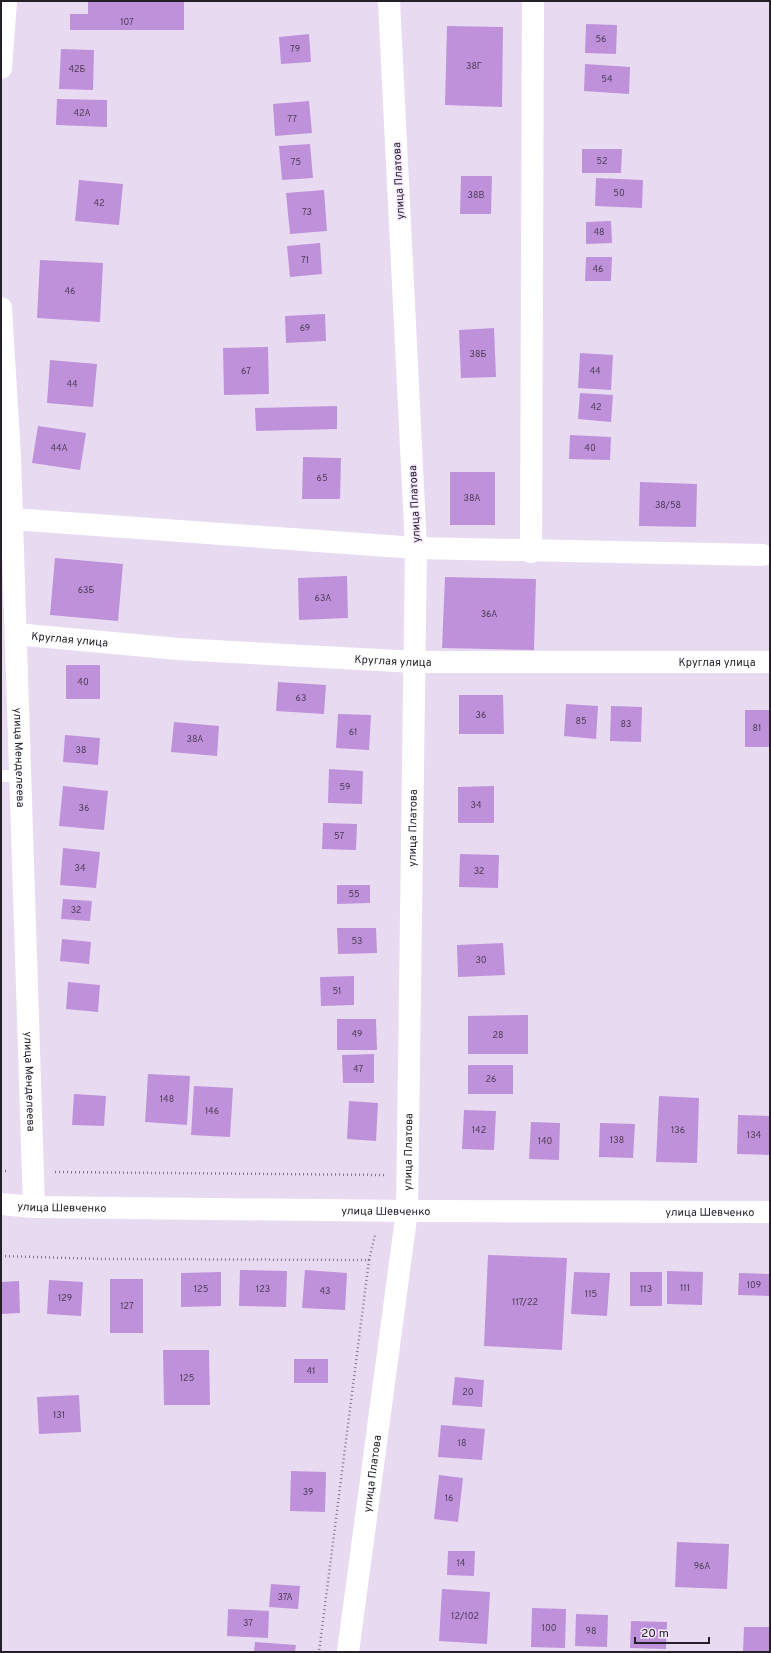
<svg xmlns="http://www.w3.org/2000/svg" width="771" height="1653" font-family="Overpass,sans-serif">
<rect width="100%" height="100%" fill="#e8dbf1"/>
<path fill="#bf91db" d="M88,1H184V30H70V14H88Z
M586,24L617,25L616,54L585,53Z
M447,26L503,27L502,107L445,105Z
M309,34L311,62L281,64L279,37Z
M61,49L94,50L93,90L59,89Z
M585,64L630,67L629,94L584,91Z
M57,99L107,100V127L56,125Z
M309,101L312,133L275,136L273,104Z
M310,144L313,178L282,180L279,146Z
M582,149H622L621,173H582Z
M461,176H492L491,214H460Z
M596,178L643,180L642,208L595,206Z
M79,180L123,184L119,225L75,221Z
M324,190L327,231L290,234L286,193Z
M611,221L612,243L586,244V222Z
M320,243L322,274L290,277L287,246Z
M586,257H612L611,281H585Z
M40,260L103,263L100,322L37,318Z
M325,314L326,341L286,343L285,316Z
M494,328L496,377L461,378L459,330Z
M268,347L269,394L224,395L223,348Z
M580,353L613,355L611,390L578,388Z
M50,360L97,364L93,407L47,403Z
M580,393L613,395L611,422L578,419Z
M337,406V429L256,431L255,408Z
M38,426L86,433L80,470L32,463Z
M570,435L611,437L610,460L569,459Z
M303,457L341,458L340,499H302Z
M450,472H495V525H450Z
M640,482L697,484L696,527L639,526Z
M55,558L123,564L118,621L50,615Z
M347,576L348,618L299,620L298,578Z
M445,577L536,579L534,650L442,648Z
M66,665H100V699H66Z
M278,682L326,685L324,714L276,711Z
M459,695H503L504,734H459Z
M566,704L598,706L596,739L564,736Z
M611,706L642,707L641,742L610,741Z
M745,710H770V747H745Z
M338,714L371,715L369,750L336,748Z
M174,722L219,726L217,756L171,752Z
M65,735L100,738L98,765L63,762Z
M329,769L363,771L362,804L328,803Z
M63,786L108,791L104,830L59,826Z
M494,786V823H458V787Z
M323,823L357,824L356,850L322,849Z
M63,848L100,852L96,888L60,885Z
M460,854L499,855L498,888L459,887Z
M337,885H370V903L337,904Z
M63,899L92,901L90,921L61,919Z
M337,928H376L377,953L338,954Z
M62,939L91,942L89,964L60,961Z
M503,943L505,975L458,977L457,945Z
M354,976V1005L321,1006L320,977Z
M68,982L100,985L98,1012L66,1009Z
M528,1015V1054H468V1016Z
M337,1019H376L377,1050H337Z
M374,1054V1083H343L342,1055Z
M468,1065H513V1094H468Z
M148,1074L190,1076L187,1125L145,1122Z
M194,1086L233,1088L230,1137L191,1135Z
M74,1094L106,1096L104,1126L72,1125Z
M659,1096L699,1098L697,1163L656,1162Z
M349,1101L378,1103L376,1141L347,1139Z
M464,1110L496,1111L494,1150L462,1149Z
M738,1115L770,1116V1155L737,1154Z
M531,1122L560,1123L559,1160L529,1159Z
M600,1123L635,1124L633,1158L599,1157Z
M488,1255L567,1258L562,1350L484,1346Z
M240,1270L287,1271L286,1307L239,1306Z
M305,1270L347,1273L345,1310L302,1308Z
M667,1271L703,1272L702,1305L667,1304Z
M221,1272V1306L181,1307V1273Z
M574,1272L610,1273L607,1316L571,1314Z
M630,1272H662V1306H630Z
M739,1273L770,1274V1296L738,1295Z
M110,1279H143V1333H110Z
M49,1280L83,1282L81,1316L47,1314Z
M19,1281L20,1313L1,1314V1282Z
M163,1350H209L210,1405H164Z
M294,1359H328V1383H294Z
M455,1377L484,1380L482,1407L452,1405Z
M79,1395L81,1432L39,1434L37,1397Z
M441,1425L485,1429L482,1460L438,1457Z
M291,1471L326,1472L325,1512L290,1511Z
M439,1475L463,1478L458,1522L434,1519Z
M677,1542L729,1544L727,1589L675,1587Z
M448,1551H475L474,1576L447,1575Z
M271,1584L300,1586L298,1609L269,1607Z
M442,1589L490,1592L487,1644L439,1641Z
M532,1608L566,1609L565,1648L531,1647Z
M228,1609L269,1611L268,1638L227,1636Z
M576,1614L608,1615L607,1647L575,1646Z
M631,1621L667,1622L666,1649L630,1648Z
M744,1627H770L769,1652H743Z
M255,1642L296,1645L295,1652H254Z"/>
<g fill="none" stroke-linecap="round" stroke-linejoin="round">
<path stroke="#807785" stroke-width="2.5" stroke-dasharray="1 3" stroke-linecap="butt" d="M1,1171H8
M55,1172L384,1175
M1,1256L104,1259L369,1260L319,1652
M369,1260L375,1235"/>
<path stroke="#fff" stroke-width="12" d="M1,776H19"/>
<g stroke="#fff" stroke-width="22">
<path d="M1,68L6,1"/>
<path id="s1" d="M1,308L10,457L34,1207"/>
<path d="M12,519L416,548L763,555"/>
<path d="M531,552L533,1"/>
<path id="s2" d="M16,634L178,649L415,662H770"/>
</g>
<g stroke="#fff" stroke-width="22">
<path id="s3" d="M1,1204L34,1207L407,1211L770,1212"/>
<path id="s4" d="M348,1652L407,1211L416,548L389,1"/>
</g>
</g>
<g text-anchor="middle" stroke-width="3" stroke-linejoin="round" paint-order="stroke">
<g font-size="9" fill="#4c3c55">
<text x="127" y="25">107</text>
<text x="601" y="42">56</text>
<text x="295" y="52">79</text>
<text x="474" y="69">38Г</text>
<text x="77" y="72">42Б</text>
<text x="607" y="82">54</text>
<text x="82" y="116">42А</text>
<text x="292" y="122">77</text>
<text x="602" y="164">52</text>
<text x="296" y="165">75</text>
<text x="619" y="196">50</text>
<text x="476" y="198">38В</text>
<text x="99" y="206">42</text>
<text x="307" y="215">73</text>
<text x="599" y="235">48</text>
<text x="305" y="263">71</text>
<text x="598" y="272">46</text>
<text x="70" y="294">46</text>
<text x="305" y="331">69</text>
<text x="478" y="357">38Б</text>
<text x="246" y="374">67</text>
<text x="595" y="374">44</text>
<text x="72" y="387">44</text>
<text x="596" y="410">42</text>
<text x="59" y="451">44А</text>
<text x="590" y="451">40</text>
<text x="322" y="481">65</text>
<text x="472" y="501">38А</text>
<text x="668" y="508">38/58</text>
<text x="86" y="593">63Б</text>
<text x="323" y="601">63А</text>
<text x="489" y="617">36А</text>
<text x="83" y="685">40</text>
<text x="301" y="701">63</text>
<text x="481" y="718">36</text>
<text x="581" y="724">85</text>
<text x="626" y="727">83</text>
<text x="757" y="731">81</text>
<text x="353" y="735">61</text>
<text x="195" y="742">38А</text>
<text x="81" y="753">38</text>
<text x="345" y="790">59</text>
<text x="476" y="808">34</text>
<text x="84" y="811">36</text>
<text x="339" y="839">57</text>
<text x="80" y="871">34</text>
<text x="479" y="874">32</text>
<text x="354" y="897">55</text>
<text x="76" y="913">32</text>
<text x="357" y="944">53</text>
<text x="481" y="963">30</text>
<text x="337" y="994">51</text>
<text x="357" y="1037">49</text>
<text x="498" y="1038">28</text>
<text x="358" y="1072">47</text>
<text x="491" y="1082">26</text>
<text x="167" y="1102">148</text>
<text x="212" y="1114">146</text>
<text x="479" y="1133">142</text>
<text x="678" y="1133">136</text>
<text x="754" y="1138">134</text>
<text x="617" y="1143">138</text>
<text x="545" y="1144">140</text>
<text x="754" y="1288">109</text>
<text x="685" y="1291">111</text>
<text x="201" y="1292">125</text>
<text x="263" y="1292">123</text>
<text x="646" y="1292">113</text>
<text x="325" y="1294">43</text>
<text x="591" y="1297">115</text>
<text x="65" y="1301">129</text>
<text x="525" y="1305">117/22</text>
<text x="127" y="1309">127</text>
<text x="311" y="1374">41</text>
<text x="187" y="1381">125</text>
<text x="468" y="1395">20</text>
<text x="59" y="1418">131</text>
<text x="462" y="1446">18</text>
<text x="308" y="1495">39</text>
<text x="449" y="1501">16</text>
<text x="461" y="1566">14</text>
<text x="702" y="1569">96А</text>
<text x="285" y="1600">37А</text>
<text x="465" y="1619">12/102</text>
<text x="248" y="1626">37</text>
<text x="549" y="1631">100</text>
<text x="591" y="1634">98</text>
</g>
<g font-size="11" fill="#252028" stroke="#f6e8fe">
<text transform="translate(398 181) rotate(-93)" y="4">улица Платова</text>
<text transform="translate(414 504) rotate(-93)" y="4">улица Платова</text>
<text dy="4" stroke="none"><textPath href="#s2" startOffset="54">Круглая улица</textPath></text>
<text dy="4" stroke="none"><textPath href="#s2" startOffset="378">Круглая улица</textPath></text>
<text dy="4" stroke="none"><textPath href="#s2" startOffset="702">Круглая улица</textPath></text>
<text dy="4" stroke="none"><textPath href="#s1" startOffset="450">улица Менделеева</textPath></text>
<text dy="4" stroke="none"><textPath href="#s4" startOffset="828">улица Платова</textPath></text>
<text dy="4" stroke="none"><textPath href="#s1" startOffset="774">улица Менделеева</textPath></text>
<text dy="4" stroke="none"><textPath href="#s4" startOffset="504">улица Платова</textPath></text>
<text dy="4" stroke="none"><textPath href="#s3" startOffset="61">улица Шевченко</textPath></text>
<text dy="4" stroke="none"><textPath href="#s3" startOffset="385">улица Шевченко</textPath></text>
<text dy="4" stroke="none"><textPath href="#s3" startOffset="709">улица Шевченко</textPath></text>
<text dy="4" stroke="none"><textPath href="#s4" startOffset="180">улица Платова</textPath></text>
</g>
</g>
<rect width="771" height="1653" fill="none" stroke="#252028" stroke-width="4"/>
<path d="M635 1637v6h74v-6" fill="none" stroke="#252028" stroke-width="2"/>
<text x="641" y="1637" font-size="12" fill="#252028" stroke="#f6e8fe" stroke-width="3" paint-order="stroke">20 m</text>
</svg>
